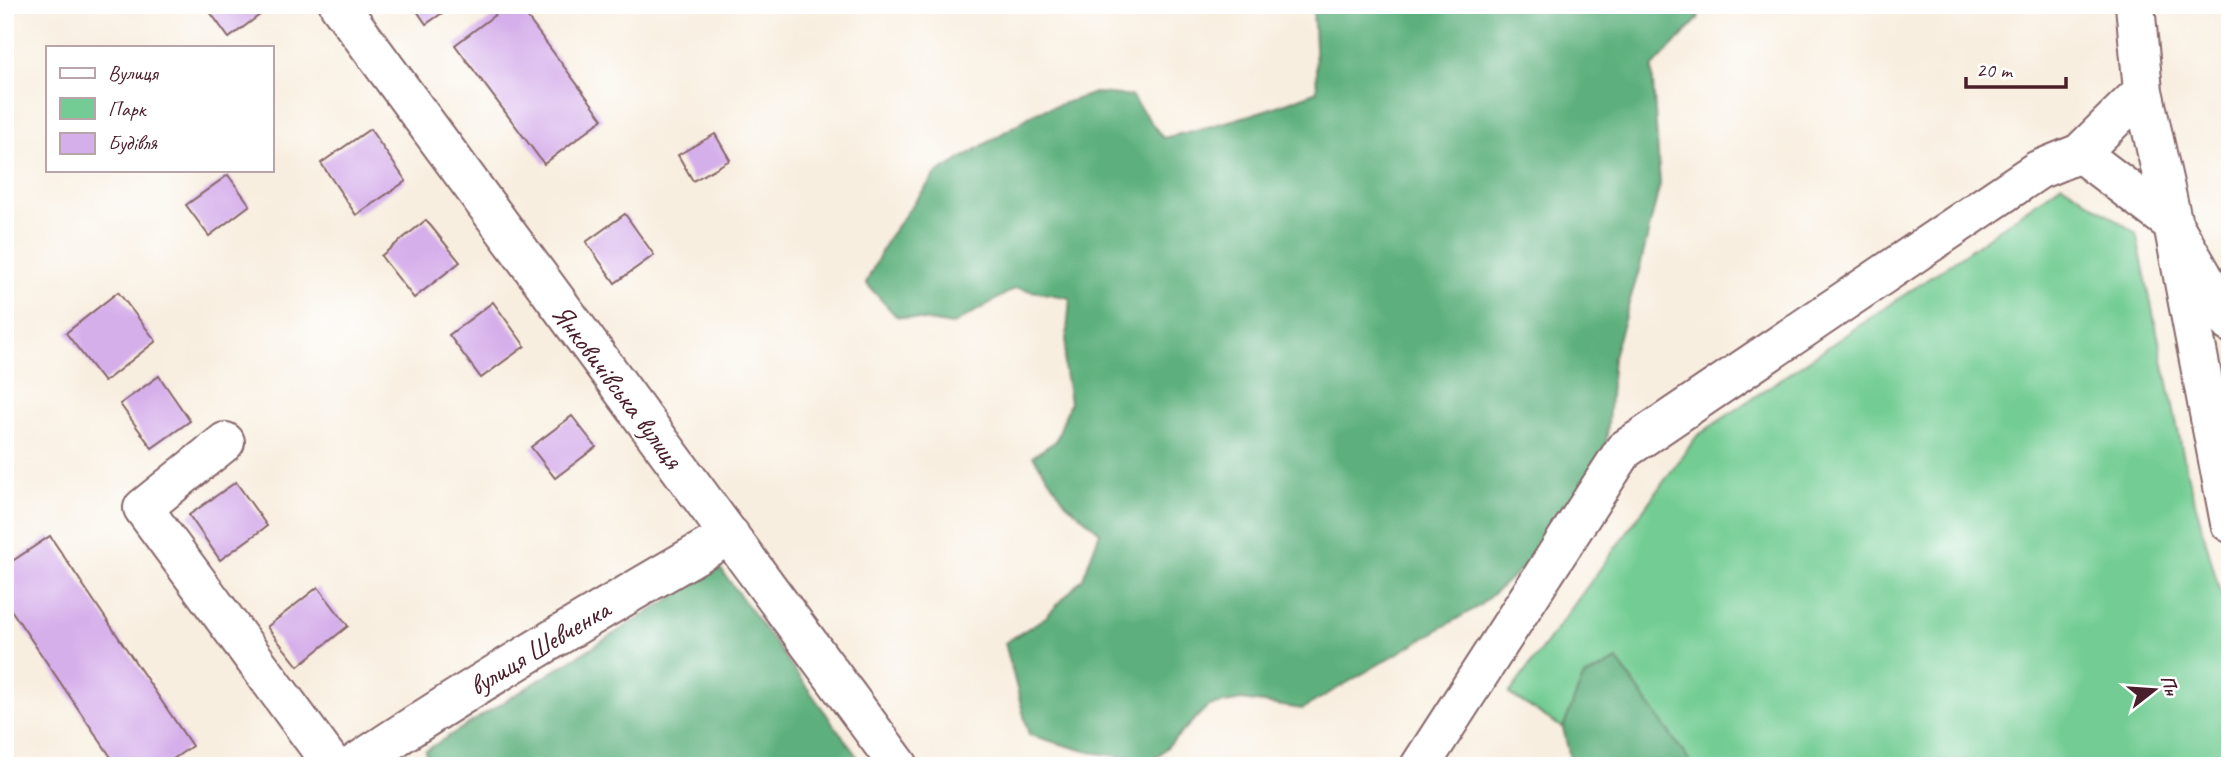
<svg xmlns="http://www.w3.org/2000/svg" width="2235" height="771" font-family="Caveat,sans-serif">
<rect width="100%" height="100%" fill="#fff"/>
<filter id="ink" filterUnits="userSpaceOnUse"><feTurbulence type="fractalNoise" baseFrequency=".0143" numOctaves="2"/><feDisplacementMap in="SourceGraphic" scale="14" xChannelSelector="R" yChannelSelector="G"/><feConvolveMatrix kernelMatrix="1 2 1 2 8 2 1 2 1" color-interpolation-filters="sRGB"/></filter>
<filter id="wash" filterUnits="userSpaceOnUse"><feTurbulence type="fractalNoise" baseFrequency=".00686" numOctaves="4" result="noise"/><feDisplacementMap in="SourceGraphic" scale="28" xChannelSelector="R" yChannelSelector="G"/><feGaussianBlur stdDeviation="1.57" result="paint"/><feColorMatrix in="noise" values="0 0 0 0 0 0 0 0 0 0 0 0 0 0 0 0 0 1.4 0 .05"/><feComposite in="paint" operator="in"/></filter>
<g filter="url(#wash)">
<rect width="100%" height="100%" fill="#f8eedf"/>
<path fill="#72cc93" stroke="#5e765f" stroke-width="2" d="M2062,184L2136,233L2188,477L2230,628V766H1693L1617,660L1583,678L1563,728L1509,694L1697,436L1960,257Z"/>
<path fill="#5db07d" stroke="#546854" stroke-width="2" d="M1313,5H1700L1698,19L1652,68L1660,184L1640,267L1613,356L1605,463L1529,562L1479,606L1302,709L1242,700L1208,706L1153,761L1089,752L1029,735L1005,643L1046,617L1083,578L1100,532L1066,503L1033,456L1056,441L1070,402L1064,366L1070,298L1016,288L952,325L896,316L866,283L888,238L935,175L1037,112L1095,93L1131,96L1163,138C1216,126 1266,112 1317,91Z
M720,568L864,766H430L425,751Z
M1617,660L1693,766H1572L1563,728L1583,678Z"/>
<g id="blocks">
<path fill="#d5afea" d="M205,5H273L229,38Z
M413,5H454L426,24Z
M508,5H518L603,119L544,164L455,45Z
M370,129L406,181L356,215L321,163Z
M715,134L730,160L693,181L678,155Z
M228,175L250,205L209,236L186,205Z
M625,214L654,255L615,283L586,242Z
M426,220L460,262L414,298L381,256Z
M118,292L156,341L104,382L66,333Z
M493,302L525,346L481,378L449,335Z
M159,376L190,421L152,448L120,404Z
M572,416L596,447L555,478L531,447Z
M236,482L267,526L220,560L189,515Z
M50,536L192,746L163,766H117L5,601V566Z
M318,587L348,626L298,666L267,627Z"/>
</g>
</g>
<g filter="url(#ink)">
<use href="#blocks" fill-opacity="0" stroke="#87676a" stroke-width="2"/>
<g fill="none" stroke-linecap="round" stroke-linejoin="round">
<g stroke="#87676a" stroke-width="42">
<path id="minor" d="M339,5L899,766
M2135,5L2143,91L2173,224L2230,523
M2080,153L2173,224L2230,323
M225,442L143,508L333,766
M352,766C475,684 601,609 730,535
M1420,766L1624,450L2038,170L2080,153L2143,91"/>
</g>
<use href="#minor" stroke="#fff" stroke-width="38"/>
</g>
</g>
<g text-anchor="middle" stroke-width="5" stroke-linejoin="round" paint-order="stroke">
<g font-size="28" fill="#4a1f2b" stroke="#fff">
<text transform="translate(618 386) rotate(53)" y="10">Янковичівська вулиця</text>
<text transform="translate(539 647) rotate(-31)" y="10">вулиця Шевченка</text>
</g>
</g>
<rect width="2235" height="771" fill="none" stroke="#fff" stroke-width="28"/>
<rect x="46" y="46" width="228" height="126" fill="#ffffff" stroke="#b7a5aa" stroke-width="2"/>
<rect x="60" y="68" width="35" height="10" fill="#ffffff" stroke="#b7a5aa" stroke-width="2"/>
<text x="108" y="80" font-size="21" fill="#4a1f2b">Вулиця</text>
<rect x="60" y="98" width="35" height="21" fill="#72cc93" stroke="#b7a5aa" stroke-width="2"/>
<text x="108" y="116" font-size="21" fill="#4a1f2b">Парк</text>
<rect x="60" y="133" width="35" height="21" fill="#d5afea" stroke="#b7a5aa" stroke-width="2"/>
<text x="108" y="150" font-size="21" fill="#4a1f2b">Будівля</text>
<g transform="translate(2154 690) rotate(73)" stroke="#ffffff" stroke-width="5" paint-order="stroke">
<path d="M0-5L12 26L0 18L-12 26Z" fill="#4a1f2b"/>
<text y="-10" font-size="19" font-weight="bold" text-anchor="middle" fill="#4a1f2b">Пн</text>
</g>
<path d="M1966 77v10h100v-10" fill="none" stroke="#4a1f2b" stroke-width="3.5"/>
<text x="1976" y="77" font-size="21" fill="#4a1f2b" stroke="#ffffff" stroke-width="5" paint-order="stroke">20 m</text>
</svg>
